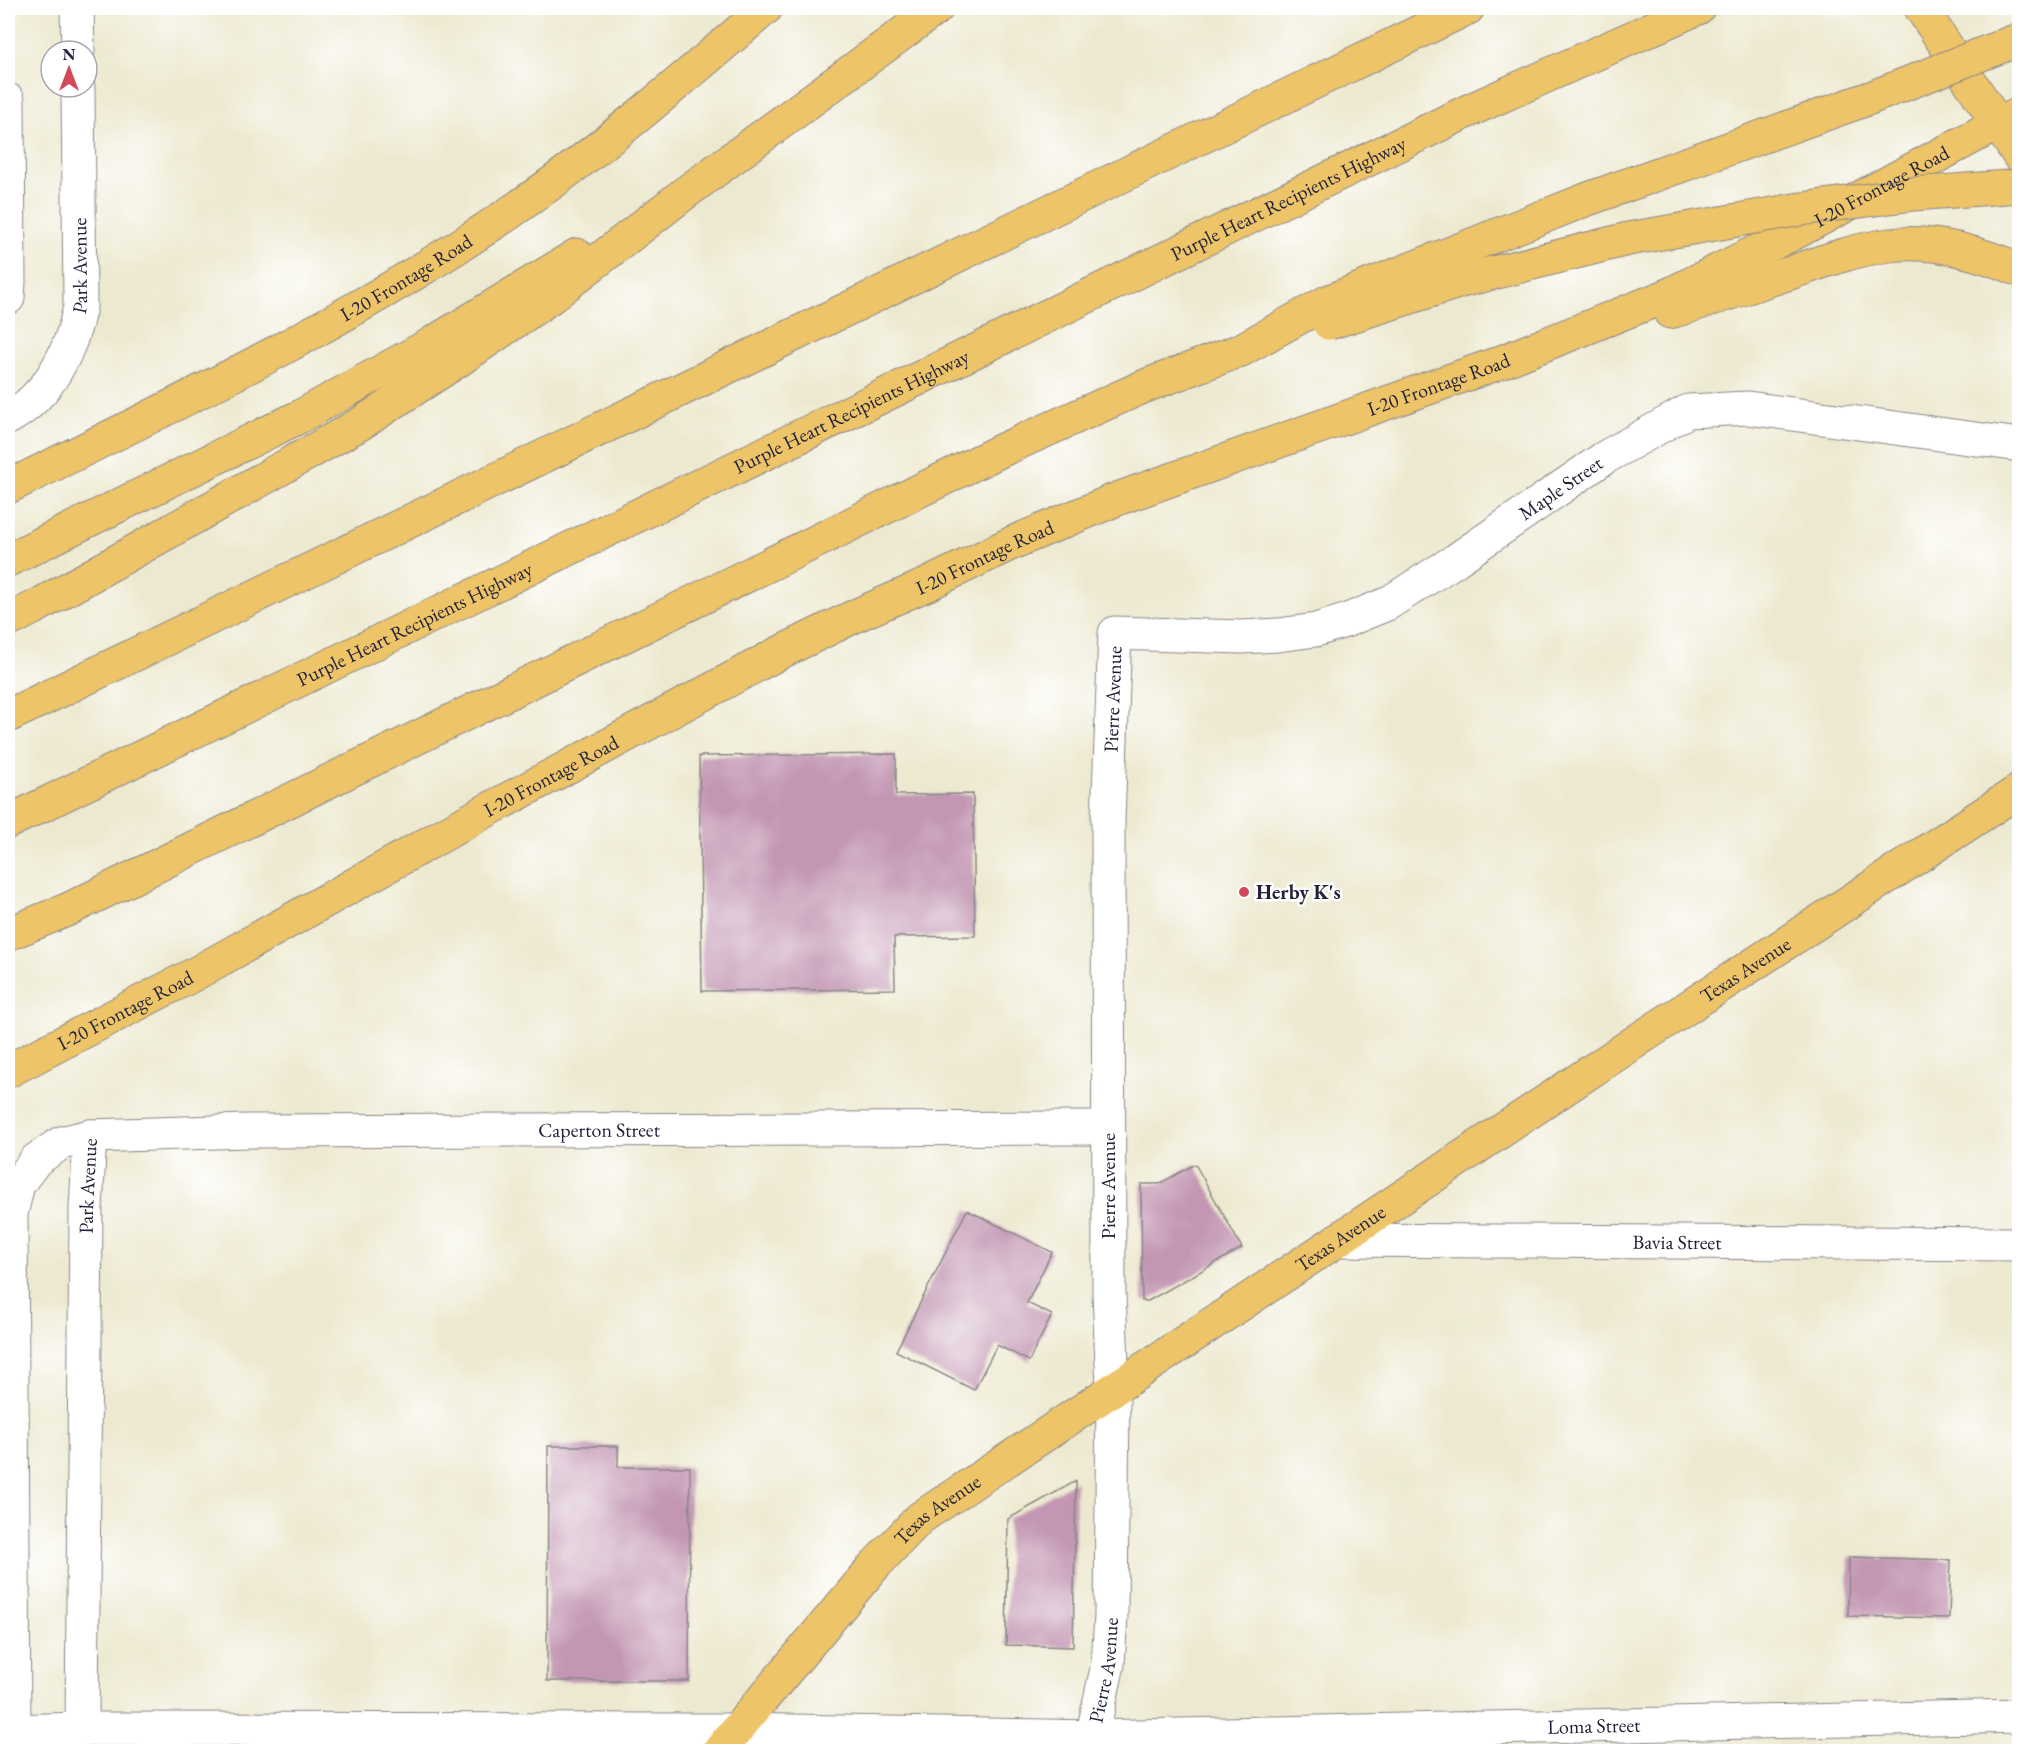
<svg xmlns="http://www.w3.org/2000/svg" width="2027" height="1759" font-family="'EB Garamond',serif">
<rect width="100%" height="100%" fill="#fff"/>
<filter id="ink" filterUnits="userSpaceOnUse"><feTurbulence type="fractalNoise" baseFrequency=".0167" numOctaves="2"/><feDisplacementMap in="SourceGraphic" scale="12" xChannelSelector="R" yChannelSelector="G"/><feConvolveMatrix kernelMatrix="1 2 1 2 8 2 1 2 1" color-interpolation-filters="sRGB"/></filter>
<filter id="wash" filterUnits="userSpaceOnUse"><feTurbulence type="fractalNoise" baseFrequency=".008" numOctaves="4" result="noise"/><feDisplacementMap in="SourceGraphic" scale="24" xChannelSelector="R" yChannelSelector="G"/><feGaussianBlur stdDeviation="1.35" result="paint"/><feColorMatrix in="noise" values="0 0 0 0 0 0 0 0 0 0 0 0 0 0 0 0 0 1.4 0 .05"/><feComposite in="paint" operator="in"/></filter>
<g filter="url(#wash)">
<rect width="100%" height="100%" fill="#ede9d0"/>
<g id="blocks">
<path fill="#c397b4" d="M896,754V795L973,794L975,936L894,937L895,989L702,991L699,756Z
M1195,1164L1242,1248L1148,1301H1142L1141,1184H1159Z
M967,1210L1052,1252L1027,1303L1052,1315L1029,1361L997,1345L974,1390L896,1351Z
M548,1446H618V1467H690L689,1681H547Z
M1076,1481L1073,1647L1006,1645L1008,1519Z
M1849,1557L1951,1560L1949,1618L1848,1616Z"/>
</g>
</g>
<g filter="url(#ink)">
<use href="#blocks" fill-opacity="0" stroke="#888686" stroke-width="1.5"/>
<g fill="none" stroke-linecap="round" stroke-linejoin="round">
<g stroke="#888686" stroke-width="35">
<g id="minor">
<path d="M77,8L78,51"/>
<path d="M8,100L9,282L8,298"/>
<path id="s1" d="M8,418C49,396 71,351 80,307L78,87"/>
<path id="s2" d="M1337,1240L2020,1244"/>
<path id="s3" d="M82,1729L86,1208L90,1136"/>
<path id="s4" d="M14,1730L11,1214L18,1184L36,1160L61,1143L90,1136L247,1131L1108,1128"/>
<path id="s5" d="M8,1731L82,1729L736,1730L1092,1737L2020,1716"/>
<path id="s6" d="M1092,1737L1108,1664L1111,1616L1113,1388L1109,1293L1108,820L1115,633L1242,637L1278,635L1316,630L1345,621L1387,604L1456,560L1604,458L1688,411L1748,408L2020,445"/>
</g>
</g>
<g stroke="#888686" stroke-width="35">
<g id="major">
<path d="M1921,8L2020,157"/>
<path d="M1670,312C1712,300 1752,285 1793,272C1824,261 1857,249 1890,245C1934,239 1980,253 2020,270"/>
<path id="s7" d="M8,487C178,404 351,320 508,214C599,152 683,79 766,8"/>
<path id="s8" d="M8,1071L191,976L484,812L781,652L857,615L928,584L1012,543L1117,499L1496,364L1666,296L1798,231L1997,124"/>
<path id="s9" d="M718,1752L876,1564L920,1518L1650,1032L2020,790"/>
</g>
</g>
<g stroke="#888686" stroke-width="35">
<g id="highway">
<path d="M1997,124L2020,114"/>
<path d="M8,560L299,417L431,344L577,255"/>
<path d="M8,621L39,605L360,424L456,362L551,297L685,193L937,8"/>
<path d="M8,716L1468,8"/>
<path id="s10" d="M8,822L1468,111L1698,8"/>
<path d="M8,934L69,909L1002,450L1145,386L1241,350"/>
</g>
</g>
<use href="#minor" stroke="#fff" stroke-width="33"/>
<use href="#major" stroke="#eec469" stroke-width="33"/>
<use href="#highway" stroke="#eec469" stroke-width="33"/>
<g stroke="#888686" stroke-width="35" stroke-linecap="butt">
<path id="highway-bridge" d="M1329,323L1461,281L1628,239L1801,209L1913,194L2020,186
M1241,350L1327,302L1588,199L1870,98L2020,39"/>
</g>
<use href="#highway-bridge" stroke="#eec469" stroke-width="33"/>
</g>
</g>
<circle fill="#d1495b" stroke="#fff" stroke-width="2" cx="1244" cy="892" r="6"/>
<g text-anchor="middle" stroke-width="5" stroke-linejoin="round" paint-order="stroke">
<g font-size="20" fill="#22223b" stroke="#fff">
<text dy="7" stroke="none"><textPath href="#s8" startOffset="2076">I-20 Frontage Road</textPath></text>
<text dy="7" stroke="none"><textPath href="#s10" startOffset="1424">Purple Heart Recipients Highway</textPath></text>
<text dy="7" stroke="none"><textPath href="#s1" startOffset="178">Park Avenue</textPath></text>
<text dy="7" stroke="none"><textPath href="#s7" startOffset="450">I-20 Frontage Road</textPath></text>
<text dy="7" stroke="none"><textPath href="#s8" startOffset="1590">I-20 Frontage Road</textPath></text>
<text dy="7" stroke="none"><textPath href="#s10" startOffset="938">Purple Heart Recipients Highway</textPath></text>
<text dy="7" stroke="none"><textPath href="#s6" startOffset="1592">Maple Street</textPath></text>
<text dy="7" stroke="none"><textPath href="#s8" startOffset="1104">I-20 Frontage Road</textPath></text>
<text dy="7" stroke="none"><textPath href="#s10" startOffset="452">Purple Heart Recipients Highway</textPath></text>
<text dy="7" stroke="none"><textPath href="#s6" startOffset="1040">Pierre Avenue</textPath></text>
<text dy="7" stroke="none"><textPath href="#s8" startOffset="618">I-20 Frontage Road</textPath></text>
<text dy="7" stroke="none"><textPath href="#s9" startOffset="1300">Texas Avenue</textPath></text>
<text dy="7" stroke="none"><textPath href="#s8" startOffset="132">I-20 Frontage Road</textPath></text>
<text dy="7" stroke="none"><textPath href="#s4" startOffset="1146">Caperton Street</textPath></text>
<text transform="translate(1108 1186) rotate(-90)" y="7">Pierre Avenue</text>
<text dy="7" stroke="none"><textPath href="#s3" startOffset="543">Park Avenue</textPath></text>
<text dy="7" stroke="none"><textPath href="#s9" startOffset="814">Texas Avenue</textPath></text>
<text dy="7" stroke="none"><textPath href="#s2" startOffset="340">Bavia Street</textPath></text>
<text dy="7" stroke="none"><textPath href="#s9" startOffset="328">Texas Avenue</textPath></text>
<text dy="7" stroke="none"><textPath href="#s6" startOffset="68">Pierre Avenue</textPath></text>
<text dy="7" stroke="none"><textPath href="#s5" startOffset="1586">Loma Street</textPath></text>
</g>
<g font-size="20" font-weight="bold" fill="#22223b" stroke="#fff" text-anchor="start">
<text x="1256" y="899">Herby K's</text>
</g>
</g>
<rect width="2027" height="1759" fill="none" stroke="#fff" stroke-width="30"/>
<g transform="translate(69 69)"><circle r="28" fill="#ffffff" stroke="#a7a7b1" stroke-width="1.5"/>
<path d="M0-4.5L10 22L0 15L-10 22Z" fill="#d1495b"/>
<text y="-9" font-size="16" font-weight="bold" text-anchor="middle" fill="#22223b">N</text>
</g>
</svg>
